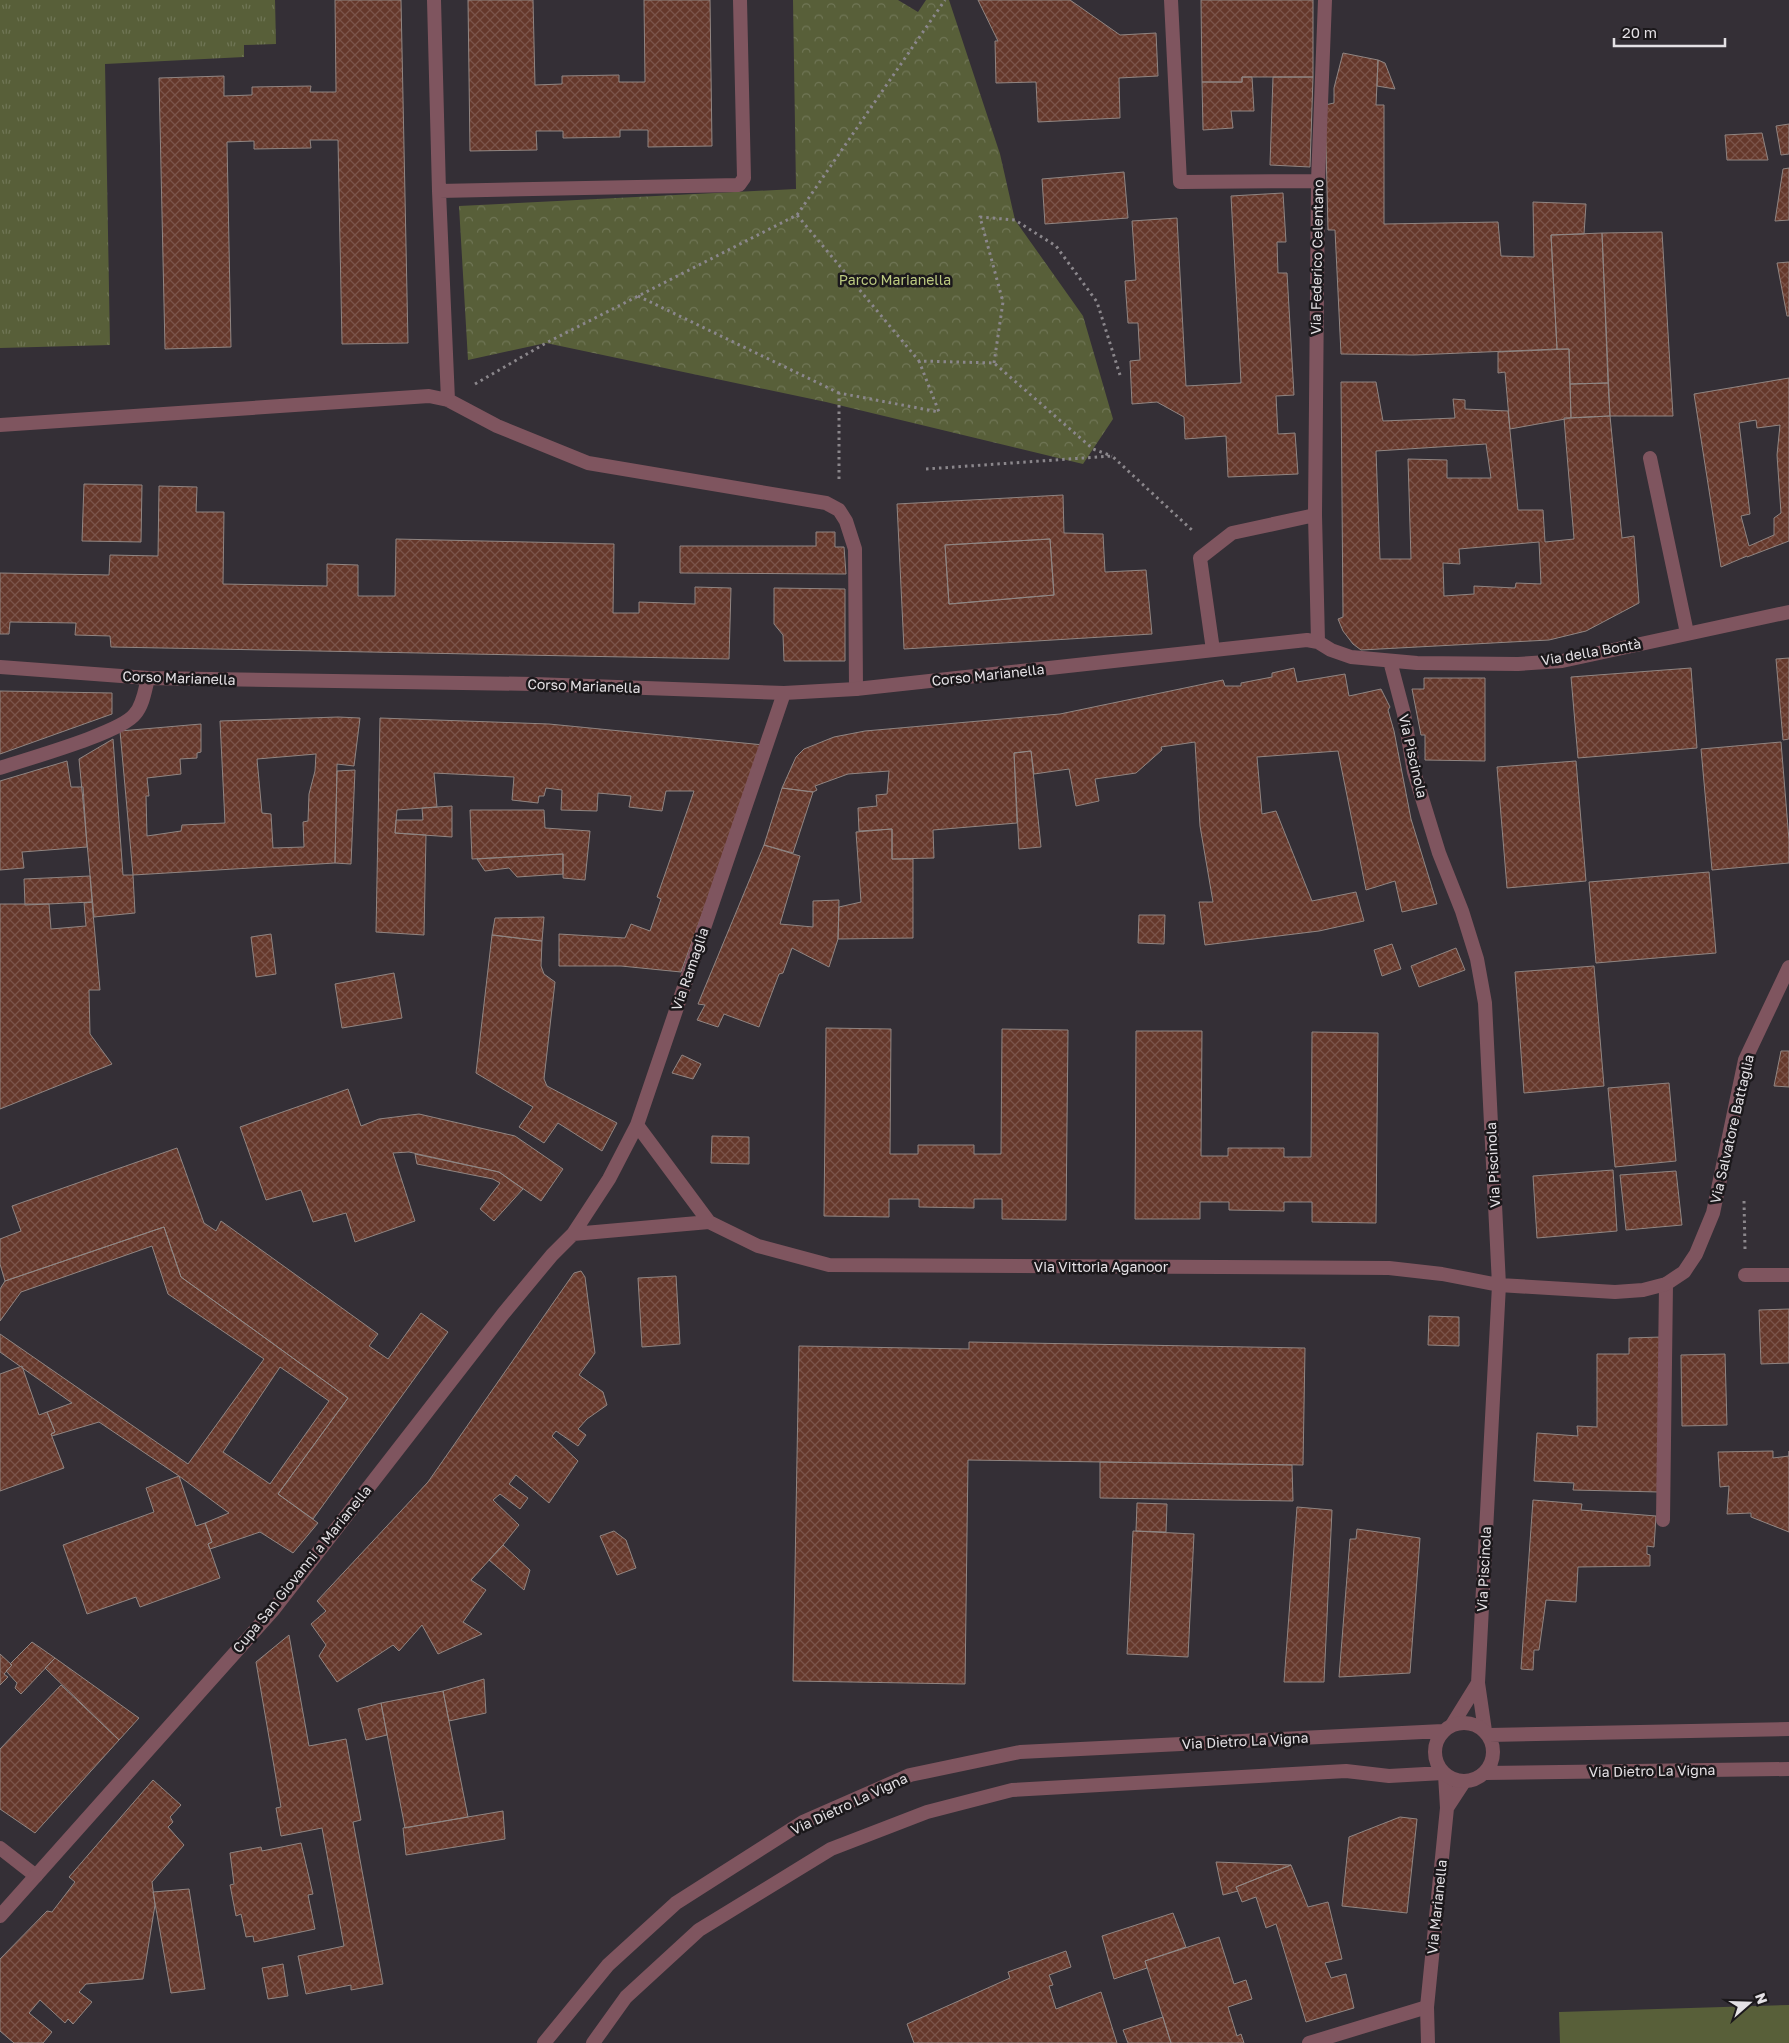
<svg xmlns="http://www.w3.org/2000/svg" width="1789" height="2043" font-family="'Golos Text',sans-serif">
<defs>
<pattern id="grass-tufts" width="24" height="20" patternUnits="userSpaceOnUse" patternTransform="scale(1.25)"><rect width="24" height="20" fill="#585f39"/><path d="M3 7l-1-3M5 7V3M7 7l1-3M15 17l-1-3M17 17v-4M19 17l1-3" fill="none" stroke="#707656"/></pattern>
<pattern id="park-crowns" width="20" height="18" patternUnits="userSpaceOnUse" patternTransform="scale(1.25)"><rect width="20" height="18" fill="#585f39"/><path d="M2 6a3 3 0 1 1 6 0M12 15a3 3 0 1 1 6 0" fill="none" stroke="#707656"/></pattern>
<pattern id="building-cross-hatch" width="8" height="8" patternUnits="userSpaceOnUse" patternTransform="scale(1.25)"><rect width="8" height="8" fill="#65382b"/><path d="M0 0l8 8M0 8l8-8" fill="none" stroke="#7b544a"/></pattern>
</defs>
<rect width="100%" height="100%" fill="#342f36"/>
<path fill="url(#grass-tufts)" d="M0,0H275L276,44L244,45V57L105,64L110,345L0,348Z"/>
<path fill="url(#park-crowns)" d="M793,0H898L918,12L926,0H949L1000,154L1015,220L1083,316L1113,419L1083,464L826,402L546,343L468,360L459,206L796,189Z"/>
<path fill="#585f39" d="M1789,2005V2043H1560L1559,2012Z"/>
<path fill="url(#building-cross-hatch)" stroke="#908582" fill-rule="evenodd" d="M335,0H401L408,343L342,344L338,140H310L311,148L254,149V141L227,142L231,347L165,349L159,78L224,76V96L252,95V87L311,86L310,92H336Z
M468,0H533L535,85L562,84V76L619,75V82H645L644,0H710L712,146L648,147V130H620V137L563,138V131H536L537,150L470,151Z
M978,0H1070L1120,35L1156,33L1158,76L1119,78L1120,118L1038,122L1036,82L996,83L995,41H998Z
M1201,0H1313V77H1242V82H1202Z
M1343,53L1378,60L1376,105H1384V224L1498,222L1501,256L1534,257L1533,202L1586,204L1584,234L1551,235L1557,349L1414,355L1341,354L1335,230H1328L1325,105L1334,103V88Z
M1378,60L1385,63L1395,89L1377,86Z
M1242,77H1252L1254,111H1231L1233,128L1203,130L1202,82H1242Z
M1273,77H1313L1310,167L1270,165Z
M1789,124V154L1781,155L1776,126Z
M1762,133L1768,160H1727L1725,135Z
M1789,168V220L1775,221L1783,169Z
M1124,172L1128,218L1045,224L1042,179Z
M1283,193L1286,242H1277L1278,273H1287L1294,395L1276,396L1278,434L1295,433L1298,474L1228,477L1226,436L1185,439L1184,417L1157,402L1132,404L1130,361L1140,360L1138,323H1128L1125,281L1136,280L1132,221L1177,218L1186,386L1241,383L1231,196Z
M1662,232L1673,416H1610L1602,233Z
M1602,233L1608,383L1570,384L1569,349H1557L1551,235Z
M1789,262V316H1787L1777,263Z
M1569,349L1571,418L1510,429L1505,372L1498,373V352Z
M1789,378V541L1747,557V556L1721,567L1694,394ZM1756,420L1757,428L1780,425L1777,455L1781,513L1774,518V535L1749,546L1741,516L1750,514L1739,423Z
M1341,382H1376L1383,421L1455,418L1453,399L1465,400V409L1508,411L1518,510H1543L1545,542L1574,539L1564,418L1610,416L1622,538L1634,536L1639,603L1586,631L1549,640L1361,650L1353,644L1343,631L1338,619L1343,617ZM1486,444L1491,478H1447V460L1408,459L1411,559H1380L1376,451ZM1539,542L1541,584L1516,583L1515,588L1474,586V594L1444,596L1443,563L1460,564L1459,549Z
M1608,383L1610,416L1571,418L1570,384Z
M84,484L142,485L141,542L82,541Z
M159,486L197,487L196,512H224L223,584L327,586V564L358,565V596H395L396,539L614,544L613,613H639V602L695,604V587L731,588L729,659L111,647L110,636L75,635L76,623L10,622L9,634H0V573L109,575L110,555L158,556Z
M1063,495L1064,533L1103,534L1105,572L1146,570L1152,634L904,649L897,504ZM1050,539L1054,595L949,604L945,545Z
M816,532H835V547H844L846,574L680,573V546H816Z
M1050,539L1054,595L949,604L945,545Z
M774,588L845,589V661H784L783,635L774,624Z
M1789,658V739L1783,740L1776,659Z
M1294,668L1297,682L1345,674L1349,696L1381,689L1390,707L1388,710L1394,731L1411,819L1437,904L1402,912L1395,881L1366,890L1338,751L1257,757L1262,814L1276,811L1312,901L1356,892L1364,921L1319,931L1205,945L1199,902H1213L1200,826L1195,742L1161,747L1162,750L1136,773L1095,779L1099,801L1076,806L1069,769L1034,774L1031,751L1014,753L1017,823L933,830L934,858L892,859V829L859,831L858,808L877,806L876,795L887,794L889,771L848,774L815,786L817,790L813,792L782,788L796,757L804,749L834,737L865,731L1060,714L1223,680L1225,686H1241V683L1272,677V673Z
M1691,668L1697,748L1578,758L1571,677Z
M1424,678H1485V761L1425,760V735H1421L1412,689H1424Z
M0,691L112,693V714L0,754Z
M338,717L360,718L354,766L337,764L335,863L133,875L120,731L201,724V752L197,753V758L180,759L181,774L147,778L149,796H146L147,836L181,831L182,825L225,823L220,721ZM316,754L315,771L309,794L308,821L303,822L304,847L273,848L271,814L262,813L257,759Z
M380,718L549,724L764,745L681,972L621,966H559V934L625,938L631,924L650,931L661,899L657,897L694,791H666L662,811L629,807L631,796L598,793L597,811L561,810L562,790L546,788L544,796H539L538,803L512,800L514,777L434,773L437,807L397,810L395,833L426,835L424,935L376,932Z
M113,739L123,875H133L135,913L94,917L79,759Z
M1781,742L1789,840V863L1712,870L1701,749Z
M1031,751L1041,847L1019,849L1014,753Z
M67,761L71,787H83L87,847L22,852L24,868L0,870V781Z
M1576,761L1586,881L1507,888L1497,767Z
M355,770L351,864L335,863L337,771Z
M782,788L813,792L793,853L764,845Z
M452,806V837L395,833L396,820H423L422,808Z
M470,810H544L545,828L590,831L585,880L563,878V854L472,859Z
M892,829V859H913V938L838,939L839,907L861,902L856,832Z
M764,845L800,856L780,924L813,927V901L839,900L838,939L829,967L792,948L783,973L779,974L759,1027L724,1014L718,1027L697,1020L705,1005L698,1004Z
M563,854V874L517,877L509,868L485,871L477,859Z
M1709,872L1716,953L1596,963L1589,882Z
M90,876L92,902L25,905L24,879Z
M92,902L100,990H89L90,1034L112,1064L0,1109V904H49L51,929L86,926L84,903Z
M1139,915H1165L1164,944L1138,943Z
M544,917L542,941L492,935L495,918Z
M271,934L276,974L256,977L251,937Z
M492,935L542,941L541,966L544,974L555,982L544,1079L547,1086L617,1123L602,1151L558,1123L544,1143L519,1127L533,1107L476,1073Z
M1392,944L1401,969L1382,976L1374,950Z
M1456,948L1465,970L1419,987L1411,966Z
M1594,966L1604,1086L1524,1093L1515,972Z
M394,973L402,1018L342,1028L335,984Z
M826,1028L891,1029L890,1154H918V1145H974V1154H1001L1002,1029L1068,1030L1066,1220L1002,1219V1199H974V1208L919,1207V1199H889V1217L824,1216Z
M1136,1031H1202L1201,1156H1228V1148H1284V1157H1311L1312,1032L1378,1033L1376,1223L1312,1222V1202H1284V1211L1229,1210V1202H1200V1219H1135Z
M1781,1051H1789V1087L1774,1086Z
M682,1055L701,1064L693,1079L672,1073Z
M1669,1083L1676,1161L1615,1167L1608,1088Z
M348,1089L361,1126L379,1119L419,1114L515,1136L563,1169L541,1201L499,1172L409,1152L393,1153L415,1221L355,1242L346,1213L313,1222L301,1190L266,1200L240,1127Z
M712,1136L749,1137V1164L711,1163Z
M177,1148L204,1223L216,1231L221,1221L378,1334L369,1346L388,1359L421,1313L448,1332L313,1519L278,1494L348,1398L181,1277L164,1227L5,1281L0,1264V1239L21,1231L12,1206Z
M415,1154L499,1172L523,1189L494,1221L480,1209L500,1183L493,1179L417,1164Z
M1613,1170L1617,1231L1537,1238L1533,1176Z
M1676,1171L1682,1225L1626,1230L1620,1175Z
M164,1227L181,1277L348,1398L278,1494L318,1523L293,1553L260,1532L210,1549L208,1544L212,1542L205,1523L229,1513L179,1476L99,1422L52,1436L51,1434L55,1432L47,1412L72,1403L0,1352V1334L188,1464L264,1359L168,1294L152,1246L21,1292L0,1321V1289L5,1281ZM280,1367L329,1401L270,1484L223,1452Z
M581,1271L585,1277L595,1353L579,1375L603,1392L607,1405L587,1419L578,1429L586,1435L578,1446L556,1431L552,1436L578,1461L549,1503L516,1475L509,1484L528,1498L520,1509L500,1494L493,1500L519,1525L503,1545L471,1580L486,1590L463,1622L482,1634L438,1654L422,1625L399,1651L393,1645L337,1682L319,1656L326,1645L311,1624L326,1611L317,1601L428,1482L574,1273Z
M676,1276L680,1344L642,1347L638,1278Z
M1789,1309V1363L1761,1364L1759,1310Z
M1429,1316L1459,1317V1346L1428,1345Z
M1662,1337L1659,1492L1573,1490L1574,1483L1534,1481L1537,1433L1578,1436L1577,1426L1597,1427V1354H1629V1338Z
M969,1342L1305,1348L1303,1465L968,1460L965,1684L793,1681L799,1346L969,1349Z
M1725,1354L1727,1425L1682,1426L1681,1355Z
M22,1366L39,1415L47,1412L55,1432L51,1434L64,1468L0,1491V1374Z
M1773,1451V1458L1789,1456V1451V1532L1751,1517V1513L1727,1514L1729,1486L1720,1487L1718,1452Z
M1100,1462L1292,1465L1293,1501L1100,1498Z
M179,1476L196,1526L205,1523L212,1542L208,1544L210,1549L220,1578L140,1607L136,1597L87,1614L63,1545L154,1512L146,1488Z
M1533,1500L1582,1504L1581,1510L1656,1516L1654,1547L1647,1546V1554L1650,1555V1566L1578,1567L1576,1602L1546,1600L1539,1650H1534L1533,1670L1521,1669Z
M1137,1503L1167,1504L1166,1532L1136,1531Z
M1297,1507L1332,1510L1324,1682H1284Z
M1357,1529L1420,1538L1410,1673L1339,1677L1350,1539H1356Z
M614,1531L626,1540L636,1568L617,1575L600,1536Z
M1133,1531L1194,1534L1188,1657L1127,1654Z
M503,1545L530,1570L524,1590L489,1560Z
M289,1635L309,1746L346,1739L361,1820L353,1822L383,1984L351,1990V1985L306,1994L298,1956L344,1946L322,1828L281,1836L276,1808L281,1807L256,1662Z
M32,1642L55,1658L21,1694L15,1688L17,1683L6,1671L12,1665L10,1664Z
M0,1654L12,1665L4,1674L8,1677L0,1685Z
M55,1658L139,1718L119,1740L45,1668Z
M484,1679L486,1713L449,1721L443,1691Z
M61,1685L119,1740L35,1833L0,1809V1749Z
M443,1691L468,1817L405,1828L381,1703Z
M381,1703L387,1735L366,1740L358,1709Z
M153,1780L181,1805L170,1817L173,1822L168,1827L184,1845L152,1882L155,1905L143,1979L86,1984L79,1992L92,2002L73,2024L68,2019L65,2023L40,2000L29,2013L52,2032L43,2043H14L0,2031V1959L47,1911L52,1912L75,1882L69,1877Z
M503,1811L505,1839L406,1855L403,1828Z
M1400,1817L1417,1819L1407,1913L1342,1906L1349,1837Z
M301,1843L313,1894L308,1895L315,1929L254,1942L253,1936L246,1937L241,1914L236,1916L230,1885L234,1884L230,1853L261,1847L262,1851Z
M1216,1862L1291,1865L1236,1887L1238,1891L1223,1895Z
M1291,1865L1308,1907L1328,1902L1342,1959L1325,1963L1331,1978L1346,1974L1354,2008L1306,2022L1276,1924L1266,1928L1256,1897L1242,1902L1236,1887Z
M189,1889L205,1989L171,1993L153,1892Z
M1173,1913L1186,1947L1145,1961L1147,1968L1114,1979L1102,1936Z
M1219,1937L1234,1984L1246,1980L1252,1999L1228,2007L1237,2036L1241,2034L1244,2043H1171L1145,1961Z
M1066,1951L1071,1967L1049,1975L1053,1985L1049,1986L1056,2009L1101,1992L1117,2043H914L907,2024L1010,1978L1008,1972Z
M283,1964L288,1996L268,1999L262,1968Z
M1163,2017L1171,2043H1128L1123,2030Z"/>
<g fill="none" stroke-linecap="round" stroke-linejoin="round">
<path stroke="#8b878c" stroke-width="3" stroke-dasharray="2.5 4" stroke-linecap="butt" d="M797,215L945,0
M638,296L839,393
M994,363L1003,302L980,217L1015,220L1056,246L1097,302L1120,375
M475,384L546,343L797,215L919,361L994,363L1093,449L1112,456
M926,469L1112,456L1193,531
M839,479V393L939,412L919,361
M1744,1201L1745,1249"/>
<path stroke="#7f555f" stroke-width="14" d="M434,0L439,191L448,400
M439,191L739,185L744,178L740,0
M0,425L429,396L448,400L497,426L588,463L826,503L839,510L846,521L855,549L856,689
M1745,1275H1789
M1663,1520L1666,1284
M0,1848L36,1876
M1309,2043L1427,2007"/>
<path stroke="#7f555f" stroke-width="14" d="M1171,0L1180,182L1318,181
M1650,458L1687,633
M1315,515L1318,181L1325,0
M1213,650L1200,558L1232,533L1315,515L1318,642
M1390,661L1404,714L1414,772L1439,853L1462,911L1477,959L1485,1003L1499,1285L1478,1683L1485,1731
M0,667L148,678L534,684L784,693L856,689L1307,640L1318,642L1331,650L1351,657L1417,663L1518,664L1562,661L1789,612
M0,768C26,759 121,733 135,714C143,705 145,690 148,678
M637,1125L709,1222
M573,1234L709,1222L758,1246L829,1265L1389,1268L1442,1274L1499,1285L1615,1292L1643,1290L1666,1284L1684,1272L1696,1254L1713,1213L1745,1060L1789,967
M1452,1725L1478,1683
M1447,1808L1464,1782
M0,1916L274,1609L503,1314L552,1255L573,1234L609,1179L637,1125L784,693
M1428,2043L1427,2007L1447,1808L1445,1775"/>
<path stroke="#7f555f" stroke-width="14" d="M1435 1752a29 29 0 1 1 58 0a29 29 0 1 1-58 0Z
M1489,1735L1789,1729
M1485,1773L1789,1769
M544,2043L608,1965L676,1903L803,1822L910,1775L1020,1752L1443,1731
M593,2043L626,1997L699,1930L831,1849L927,1812L1012,1790L1346,1771L1389,1776L1443,1773"/>
</g>
<g text-anchor="middle" stroke-width="5" stroke-linejoin="round" paint-order="stroke">
<g font-size="14" fill="#e4e1e5" stroke="#1b181b">
<text transform="translate(1317 257) rotate(-89)" y="5">Via Federico Celentano</text>
<text transform="translate(1591 652) rotate(-10)" y="5">Via della Bontà</text>
<text transform="translate(988 675) rotate(-6)" y="5">Corso Marianella</text>
<text transform="translate(179 678) rotate(2)" y="5">Corso Marianella</text>
<text transform="translate(584 686) rotate(2)" y="5">Corso Marianella</text>
<text transform="translate(1413 756) rotate(77)" y="5">Via Piscinola</text>
<text transform="translate(690 969) rotate(-71)" y="5">Via Ramaglia</text>
<text transform="translate(1732 1129) rotate(-77)" y="5">Via Salvatore Battaglia</text>
<text transform="translate(1493 1165) rotate(-93)" y="5">Via Piscinola</text>
<text x="1101" y="1272">Via Vittoria Aganoor</text>
<text transform="translate(302 1569) rotate(-51)" y="5">Cupa San Giovanni a Marianella</text>
<text transform="translate(1484 1569) rotate(-87)" y="5">Via Piscinola</text>
<text transform="translate(1245 1741) rotate(-3)" y="5">Via Dietro La Vigna</text>
<text transform="translate(1652 1771) rotate(-1)" y="5">Via Dietro La Vigna</text>
<text transform="translate(849 1804) rotate(-25)" y="5">Via Dietro La Vigna</text>
<text transform="translate(1437 1907) rotate(-84)" y="5">Via Marianella</text>
</g>
<g font-size="14" fill="#bdcb81" stroke="#1b181b">
<text x="895" y="285">Parco Marianella</text>
</g>
</g>
<g transform="translate(1749 2003) rotate(70)" stroke="#1b181b" stroke-width="4" paint-order="stroke">
<path d="M0-4L9 19L0 12L-9 19Z" fill="#e4e1e5"/>
<text y="-8" font-size="14" font-weight="bold" text-anchor="middle" fill="#e4e1e5">N</text>
</g>
<path d="M1614 38v8h111v-8" fill="none" stroke="#e4e1e5" stroke-width="2.5"/>
<text x="1622" y="38" font-size="15" fill="#e4e1e5" stroke="#1b181b" stroke-width="4" paint-order="stroke">20 m</text>
</svg>
